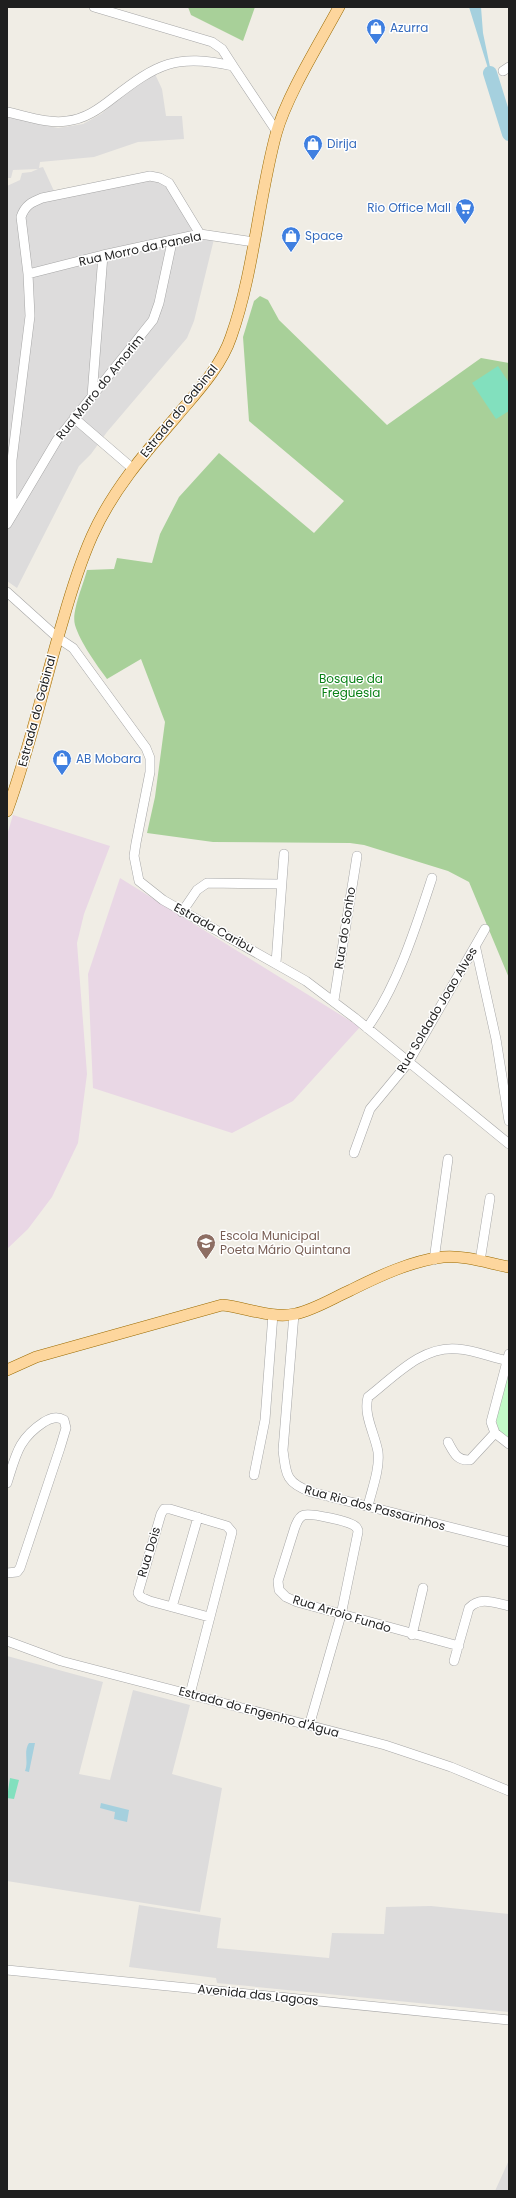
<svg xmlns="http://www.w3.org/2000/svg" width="516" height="2198" font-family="Poppins,sans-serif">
<rect width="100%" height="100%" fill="#f0ede5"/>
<path fill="#dddcdc" d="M155,74L162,89L166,116H182L184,139L138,142L94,157L40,162L39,168L43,167L54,191L161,176L202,232L215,235L194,321L187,338L107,432L91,454L79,466L17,588L7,581V186L20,180L22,173L31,172L38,169L13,170L11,178H7V117L58,128L83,124L101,114L125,94Z
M7,1656L103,1682L79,1774L110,1780L133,1690L190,1705L172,1774L222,1788L200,1912L7,1881Z
M139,1905L221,1918L217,1948L329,1958L332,1933L384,1934L386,1907L431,1906L509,1914V2012L217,1983L216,1978L129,1967Z
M509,2160V2191H495Z"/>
<path fill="#e9d7e5" d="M13,815L110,846L84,914L77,943L87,1074L78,1143L52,1197L28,1229L7,1249V835Z
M120,878L360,1027L293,1101L232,1133L93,1088L88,974Z"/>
<path fill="#a8d099" d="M188,7H255L243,41L191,15Z
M260,296L268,300L279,320L387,425L481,358L509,363V978L469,882L448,871L364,845L350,843L213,842L147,833L155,797L165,722L141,659L107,679C96,664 80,642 75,625C71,612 84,583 87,570L114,569L117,558L152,563L160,534L179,497L219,453L314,533L344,501L249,421L243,337L254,301Z"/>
<path fill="#c2fac7" d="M509,1369V1439L499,1432L496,1420Z"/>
<path fill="#82e0be" d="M498,366L509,383V411L496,419L472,383Z
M10,1778L19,1780L14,1799L7,1798Z"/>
<path fill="#a5d0de" d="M469,7H481L483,33L495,91Z
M29,1743H35L29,1772L25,1771C29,1761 23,1752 29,1743Z
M101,1803L129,1810L127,1822L114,1819L115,1812L100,1808Z"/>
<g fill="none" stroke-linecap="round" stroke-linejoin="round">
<path stroke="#a5d0de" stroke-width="14" d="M490,73L509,134"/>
<g stroke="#a6a6a6" stroke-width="10">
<path id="minor" d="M94,7L212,42L222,49L233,66
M503,71L509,67
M7,112C26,116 48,124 67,121C85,119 99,109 113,98C157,64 176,53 233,66L277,132
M28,274L103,255L200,234L254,242
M92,396L103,255
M74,418L132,468
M12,513V460L30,316L28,274L21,217C25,205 32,202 42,198L150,176L160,178L169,183L200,234
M7,524L57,440L153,320L159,303L172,242
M7,592L58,638L73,648L146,748L150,758V772L136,843L134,856L139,881L163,900L306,981L355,1018L509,1144
M182,912L197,890L207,883L281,884
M476,949L496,1039L509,1121
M276,963L284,854
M334,1000L357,856
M367,1028C397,987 416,927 432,878
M354,1153L370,1109L408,1063L485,929
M434,1260L448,1159
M480,1261L490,1198
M294,1314L283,1450C286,1475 286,1483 311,1492L509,1542
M509,1354L491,1422L495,1433L509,1444
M448,1442C454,1453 457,1461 470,1460L495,1433
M254,1475L265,1420L273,1314
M7,1483C16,1455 18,1439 44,1422C51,1418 57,1416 64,1420L66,1428L60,1448L20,1568L17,1572L7,1573
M368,1506C372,1489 380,1469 378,1452C375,1434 363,1415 368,1397C394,1377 422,1345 458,1349C475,1350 492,1358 509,1361
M172,1607L198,1517
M412,1635L423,1588
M7,1641L61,1661L385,1745L451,1767L509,1791
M454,1661L469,1608C480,1596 495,1603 509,1606
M190,1694L232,1532L227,1526L170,1509H164L161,1514L138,1593L141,1597L150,1601L209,1617
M309,1726L341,1615L358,1532C358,1531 357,1528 356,1527C350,1521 311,1513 304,1515C298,1517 297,1523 295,1527L278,1581L279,1590L286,1597L297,1602L459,1646
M7,1970L509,2020"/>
</g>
<g stroke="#9a6a00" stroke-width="12">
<path id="major" d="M7,811C30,748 44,684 63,620C71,592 80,563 92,536C112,491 144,454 176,417C196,393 221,367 231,337C254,272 258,201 276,134C287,95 319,44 339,7
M7,1370L36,1357L222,1305C245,1307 271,1319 295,1314C314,1310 333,1298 351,1290C379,1276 411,1261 443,1257C464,1255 488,1263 509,1267"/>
</g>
<use href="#minor" stroke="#fff" stroke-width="9"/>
<use href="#major" stroke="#fdd69d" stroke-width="11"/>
</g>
<defs>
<g id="shop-pin" transform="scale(1)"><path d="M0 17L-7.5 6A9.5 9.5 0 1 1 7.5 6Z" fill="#3f7fe0" stroke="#fff"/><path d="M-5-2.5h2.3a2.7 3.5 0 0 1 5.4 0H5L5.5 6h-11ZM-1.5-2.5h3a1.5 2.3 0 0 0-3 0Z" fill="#fff"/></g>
<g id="supermarket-pin" transform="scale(1)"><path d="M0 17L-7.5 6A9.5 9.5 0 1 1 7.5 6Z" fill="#3f7fe0" stroke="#fff"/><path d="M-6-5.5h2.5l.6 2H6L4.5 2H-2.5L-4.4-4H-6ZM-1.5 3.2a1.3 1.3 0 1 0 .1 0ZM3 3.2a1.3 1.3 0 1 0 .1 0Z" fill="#fff"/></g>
<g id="school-pin" transform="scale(1)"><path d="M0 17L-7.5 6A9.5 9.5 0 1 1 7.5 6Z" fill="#8d6e63" stroke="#fff"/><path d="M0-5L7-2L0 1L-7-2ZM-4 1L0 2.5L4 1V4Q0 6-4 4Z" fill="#fff"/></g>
</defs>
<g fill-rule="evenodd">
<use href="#shop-pin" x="376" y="28"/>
<use href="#shop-pin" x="313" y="144"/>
<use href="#supermarket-pin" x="465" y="208"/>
<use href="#shop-pin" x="291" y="236"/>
<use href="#shop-pin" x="62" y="759"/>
<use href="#school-pin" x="206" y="1243"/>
</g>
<g text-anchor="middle" stroke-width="3" stroke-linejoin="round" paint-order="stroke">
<g font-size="12" fill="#366cbe" stroke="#fff" text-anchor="start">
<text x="390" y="32">Azurra</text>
<text x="327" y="148">Dirija</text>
<text x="451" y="212" text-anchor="end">Rio Office Mall</text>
<text x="305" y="240">Space</text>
<text x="76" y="763">AB Mobara</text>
</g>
<g font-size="12" fill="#1f1f1f" stroke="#fff">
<text transform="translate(140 249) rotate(-12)" y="4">Rua Morro da Panela</text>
<text transform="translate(100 387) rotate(-51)" y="4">Rua Morro do Amorim</text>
<text transform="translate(179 411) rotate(-51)" y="4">Estrada do Gabinal</text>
<text transform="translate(37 711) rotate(-75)" y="4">Estrada do Gabinal</text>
<text transform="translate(214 928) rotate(29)" y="4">Estrada Caribu</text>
<text transform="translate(345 928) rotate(-81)" y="4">Rua do Sonho</text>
<text transform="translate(437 1010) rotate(-59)" y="4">Rua Soldado Joao Alves</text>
<text transform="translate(375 1508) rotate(15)" y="4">Rua Rio dos Passarinhos</text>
<text transform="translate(149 1552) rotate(-73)" y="4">Rua Dois</text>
<text transform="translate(342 1614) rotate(17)" y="4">Rua Arroio Fundo</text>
<text transform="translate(259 1712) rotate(15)" y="4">Estrada do Engenho d'Água</text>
<text transform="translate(258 1995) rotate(6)" y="4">Avenida das Lagoas</text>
</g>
<g font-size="12" fill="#098116" stroke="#fff">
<text x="351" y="683">Bosque da<tspan x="351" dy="14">Freguesia</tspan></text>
</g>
<g font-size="12" fill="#785e54" stroke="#fff" text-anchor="start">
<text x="220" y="1240">Escola Municipal<tspan x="220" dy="14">Poeta Mário Quintana</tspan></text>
</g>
</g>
<rect width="516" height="2198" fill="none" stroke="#1f1f1f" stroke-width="16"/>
</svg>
